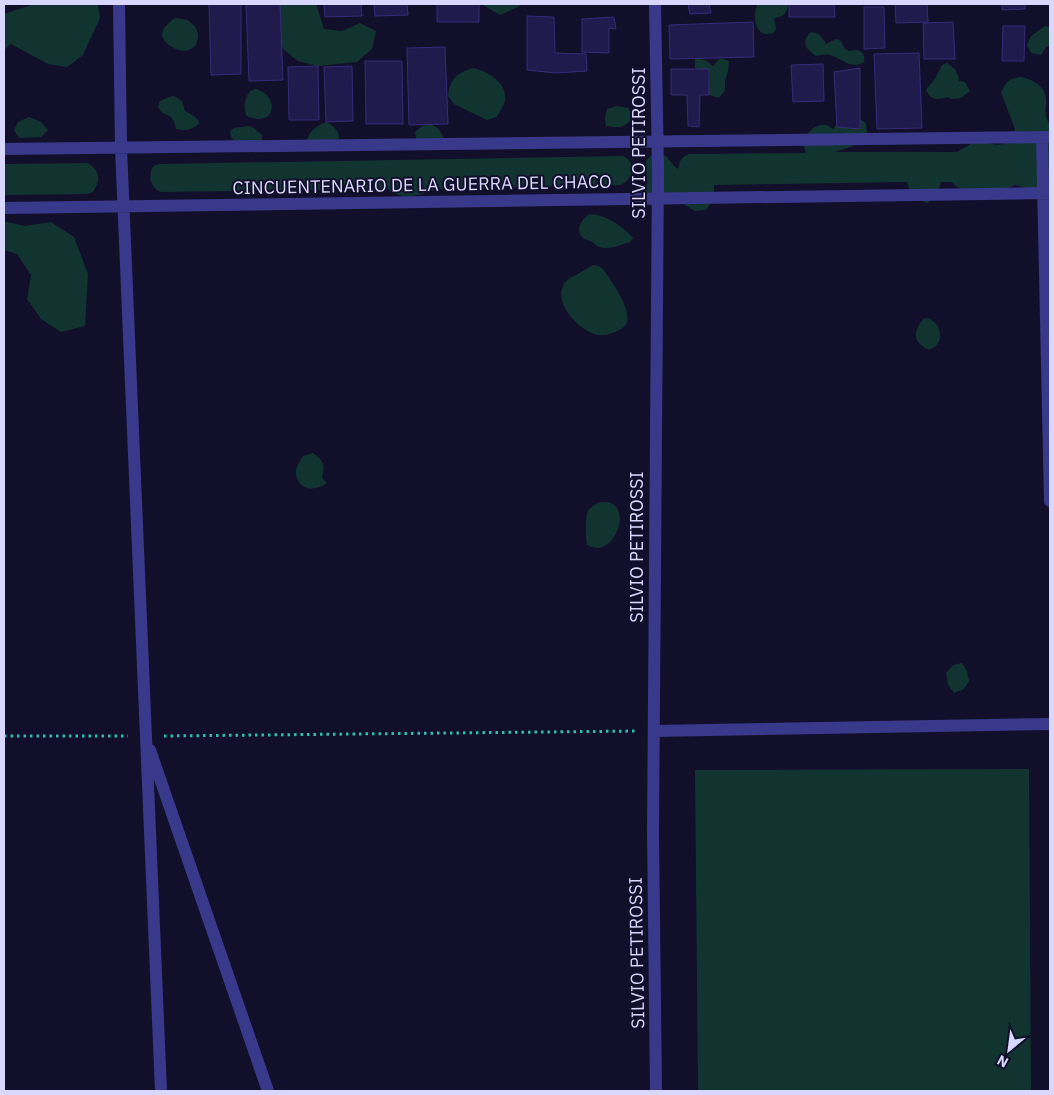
<svg xmlns="http://www.w3.org/2000/svg" width="1054" height="1095" font-family="'IBM Plex Sans',sans-serif">
<rect width="100%" height="100%" fill="#120f2a"/>
<path fill="#113431" d="M34,4H98L100,18L83,55L67,67L48,64L11,44L4,50V14Z
M280,4H316L324,29L342,31L360,23L376,31L372,49L357,62L318,66L298,61L283,49L276,29Z
M484,4H521L518,7L500,15L483,5Z
M756,4H788C787,13 784,17 774,18L776,29L773,33C756,39 752,19 757,6Z
M175,18C180,19 186,18 190,22C201,29 201,45 189,50C180,54 161,43 162,33C164,26 170,22 175,18Z
M1045,26L1050,27V46L1046,47L1041,55L1031,53L1027,45L1031,36Z
M811,32C819,33 823,37 826,44L836,39L840,40L845,49L849,51C858,49 866,50 864,62C851,71 841,57 829,55C825,54 820,55 816,56C806,49 800,42 811,32Z
M695,58L705,60L713,66L720,58L729,61L728,71L725,81V90L719,98L709,95C708,85 711,80 709,70L706,71L695,68Z
M947,63L955,69L959,78L958,82L960,81L965,82L970,91C963,97 956,102 948,97C938,100 931,101 926,90C928,86 932,84 934,80C937,76 939,70 942,65Z
M473,68C487,71 507,82 505,99C505,105 499,112 497,117L487,120L454,104L448,96C450,79 457,73 473,68Z
M1022,77C1036,81 1048,88 1046,105C1045,112 1045,118 1050,124V184L1035,190L1015,185L1006,189L978,198L959,188L951,182H941C939,191 935,196 928,203C914,199 911,196 907,182L714,185C714,196 713,201 706,210L695,211L678,201L648,199L642,191L647,183L646,161L652,154C672,154 666,160 678,169C680,161 680,158 689,154L806,153L802,141C807,134 815,123 825,125C828,125 830,127 833,129L839,121L858,118L866,123L867,133C856,148 850,147 834,152H957L979,139C994,145 999,148 1014,139L1015,129L1001,92C1007,81 1009,78 1022,77Z
M255,89C275,92 279,120 257,119C253,118 249,117 245,115H246C243,106 245,98 250,91Z
M174,96L182,101L185,111L194,116L198,120L199,123C193,130 185,131 176,129C175,125 174,120 171,117C164,112 162,116 158,106L160,101L169,97Z
M617,106L628,108L633,117C624,129 620,128 606,126L605,119L607,109Z
M29,117L41,122L48,130L41,137L19,138L14,130L18,122Z
M326,122C334,126 339,130 339,139L309,142L307,138H308C310,129 318,126 326,122Z
M431,124L439,129L444,138L417,143L415,132L422,126Z
M249,126L254,128L262,135L261,145C249,144 231,147 230,131L234,128Z
M623,156C638,163 633,178 621,185L466,188L462,190C457,189 439,189 434,190C430,191 426,193 422,194C410,197 398,198 388,189L160,192C150,186 148,177 153,166L160,164Z
M88,163C100,171 101,180 93,192L87,194L4,195V164Z
M590,214C607,215 622,226 633,238L630,242C621,245 612,249 603,248C598,247 596,245 592,242C589,240 585,240 582,237C575,229 582,218 590,214Z
M4,221L24,226L51,222L74,237L88,274L85,326L61,332L41,319L27,299L31,275L17,254L4,250Z
M594,265L599,266L603,269C611,281 633,309 626,324C624,328 620,330 617,331C612,334 604,336 598,335C581,332 554,305 563,286C565,280 572,277 578,274C584,271 588,267 594,265Z
M928,318C943,324 945,344 929,350C912,341 913,333 923,319Z
M313,453C324,461 325,465 322,478L327,483C318,489 306,492 299,482C297,479 296,477 296,474C295,468 300,461 303,456Z
M600,502C603,502 606,502 608,502C630,508 618,545 599,548C595,548 591,547 587,545C586,538 586,532 586,524C586,511 588,508 600,502Z
M962,663L967,671L969,681L964,689L954,693L948,685L946,673L953,665Z
M1029,769L1031,1091H698L695,770Z"/>
<path fill="#211a4c" stroke="#362b79" d="M209,4H241V74L211,75Z
M246,4H280L283,80L249,81Z
M324,4H361L362,16L325,17Z
M374,4H407L408,15L375,16Z
M437,4H479V22H437Z
M688,4H709L711,13L690,14Z
M789,4H834L835,17H789Z
M895,4H927L928,22L896,23Z
M1002,4H1025V9L1002,10Z
M864,7H884L885,48L864,49Z
M527,16L554,17L555,53L586,54L587,71L556,73L527,70Z
M614,17L616,29L609,28V53L582,52V19Z
M753,22L754,57L670,59L669,25Z
M953,22L955,59H924L923,23Z
M1003,26H1025L1024,61H1002Z
M445,47L448,124L409,125L407,48Z
M919,53L922,128L877,129L874,54Z
M365,61H402L403,124H366Z
M823,64L824,101L793,102L791,65Z
M318,66L319,120H289L288,67Z
M352,66L353,121L326,122L324,67Z
M860,68V129L837,127L834,72Z
M671,69H709V95H700L699,127L688,126L687,95H671Z"/>
<g fill="none" stroke-linecap="round" stroke-linejoin="round">
<path stroke="#29c1af" stroke-width="3" stroke-dasharray="2.5 4" stroke-linecap="butt" d="M4,736H128
M164,736L638,731"/>
<path stroke="#38398b" stroke-width="12" d="M119,4L121,148L161,1091
M655,4L658,170L653,832L656,1091
M1042,137L1050,501
M4,149L1050,137
M4,208L1050,193
M654,731L1050,724
M150,750L268,1091"/>
</g>
<g text-anchor="middle" stroke-width="4" stroke-linejoin="round" paint-order="stroke">
<g font-size="18" fill="#dad7ff" stroke="#120f2a">
<text transform="translate(639 143) rotate(-90)" y="6">SILVIO PETIROSSI</text>
<text transform="translate(422 185) rotate(-1)" y="6">CINCUENTENARIO DE LA GUERRA DEL CHACO</text>
<text transform="translate(637 547) rotate(-90)" y="6">SILVIO PETIROSSI</text>
<text transform="translate(637 953) rotate(-91)" y="6">SILVIO PETIROSSI</text>
</g>
</g>
<rect width="1054" height="1095" fill="none" stroke="#dad7ff" stroke-width="10"/>
<g transform="translate(1009 1050) rotate(209)" stroke="#120f2a" stroke-width="4" paint-order="stroke">
<path d="M0-4L9 19L0 12L-9 19Z" fill="#dad7ff"/>
<text y="-8" font-size="14" font-weight="bold" text-anchor="middle" fill="#dad7ff">N</text>
</g>
</svg>
